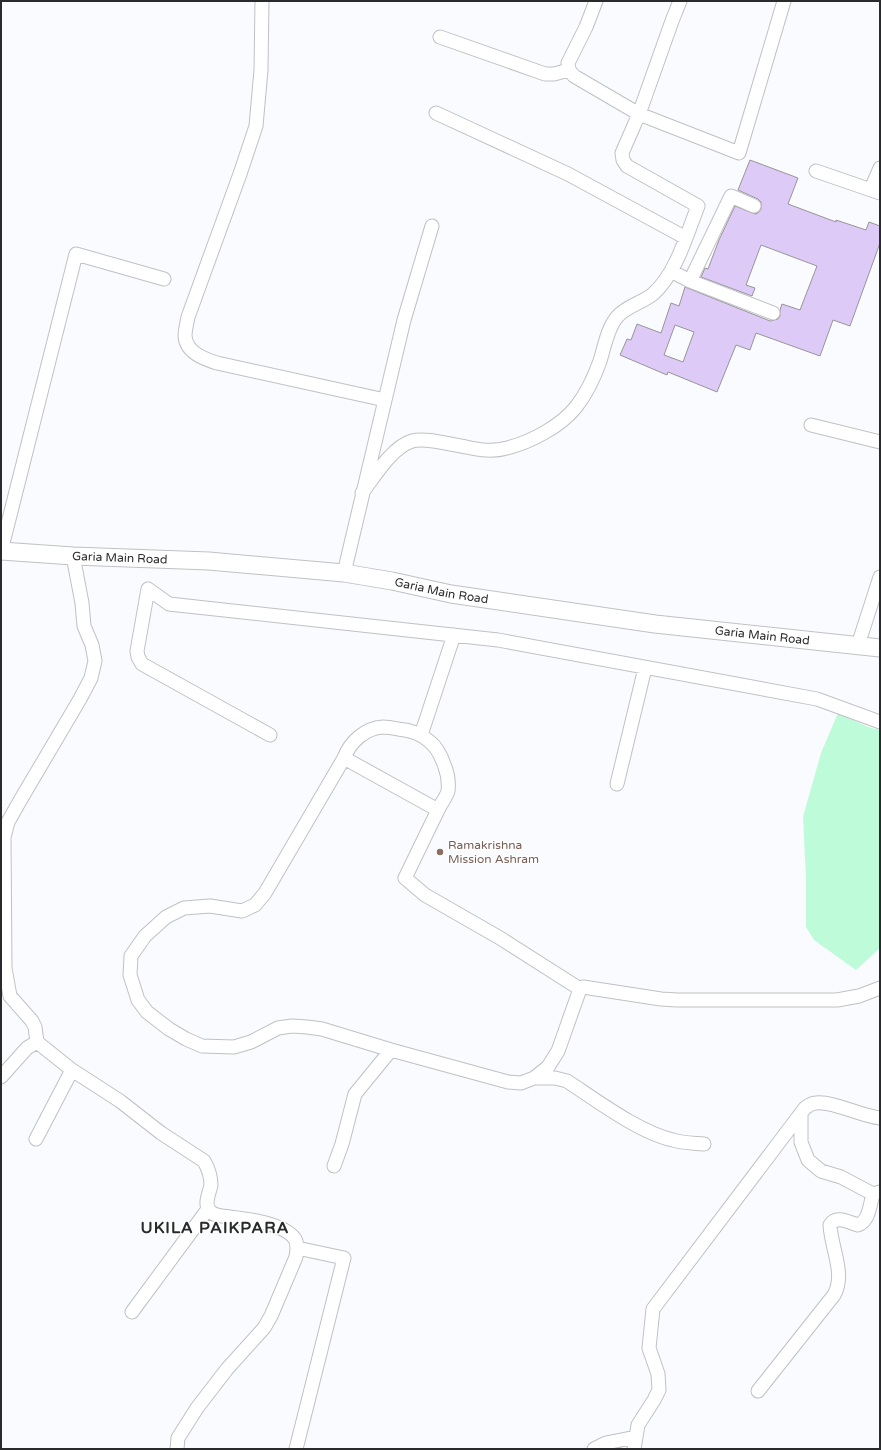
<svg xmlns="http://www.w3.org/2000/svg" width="881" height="1450" font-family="'Varela Round',sans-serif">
<rect width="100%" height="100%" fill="#f9fbfe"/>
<path fill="#befcd9" d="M838,713L868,727L880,730V948L856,970L814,940L806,927V878L803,817L821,753Z"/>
<path fill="#ddcaf6" stroke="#979599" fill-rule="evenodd" d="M750,160L798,178L788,204L836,222V220L866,230L869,222L880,226V243L850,326L833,320L820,356L756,333L750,350L736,345L717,392L668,372L667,375L620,355L627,339L631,340L637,324L661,333L671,303L679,306L685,287L770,321L778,319L780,316V310L782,304L800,310L817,266L761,245L746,285L755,288L752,296L701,277L705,268L708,269L719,240L735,206L755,214L758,213L761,209V202L758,199L738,190ZM675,325L694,332L683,362L664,355Z"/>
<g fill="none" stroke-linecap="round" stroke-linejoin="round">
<g stroke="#c0c1c5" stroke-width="15">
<path id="minor" d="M262,1L261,70L256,126L240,174L188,317C187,323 185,330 185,336C186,353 205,359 217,363L385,400
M596,1L586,27L568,63L569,70L574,76L639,114L739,153L784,1
M440,37L545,74H554L569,70
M436,113L568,174L686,238
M816,171L880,193
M871,189L880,168
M671,271L690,281L731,196L754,206
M690,281L773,313
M811,425L880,442
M362,493C374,477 392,447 412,441C426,437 451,445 466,447C480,450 493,452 507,448C531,442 561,426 576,407C587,393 594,378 600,361C604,348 608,327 617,317C626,306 642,303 653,294C676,274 687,234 698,206L627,166L623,160L622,153L639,114L672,21L680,1
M1,551L76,254L164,279
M344,573L404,320L432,226
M858,645L880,577
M270,735L142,664L138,657L137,651L148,589L169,604L498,640L817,699L880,722
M421,735L454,635
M344,758L438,810C441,803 446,798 448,791C449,783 448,775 445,767C442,758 437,747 429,741C420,733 410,730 398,729C393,728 388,727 383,727C365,728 350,742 344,758L265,893L255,905L242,911L210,906L184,908L166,917L145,936L131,956L130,975L138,1000L147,1012L169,1029L186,1039L202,1046L234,1047L251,1042L278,1028L292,1026L307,1027L322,1029L391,1050L508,1082L521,1083L534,1078L548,1067L558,1051L580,989L583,987L661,999L677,1000H837L859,996L880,988
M617,784L645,668
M438,810L405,878L425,895L500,938L580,989
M37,1042L35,1027L32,1021L10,996L5,968L4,837L8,822L21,799L80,699L91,678L95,661L92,645L84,626L82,603L73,556
M1,1077L27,1048L37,1042L72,1070L120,1101L161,1133L204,1161C208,1168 211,1176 211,1185C210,1192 203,1204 210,1211C214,1216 223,1216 230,1217C247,1219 284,1223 295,1239C298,1244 297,1251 296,1257L271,1316L264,1328L227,1369L197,1408L178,1438L177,1449
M534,1078H555L567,1081C596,1100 640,1133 673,1140C682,1143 693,1143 704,1144
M801,1115V1142L808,1160L821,1171L841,1177L873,1194L880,1192
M36,1139L72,1070
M334,1166L342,1144L355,1094L391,1050
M132,1312L208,1209
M758,1391L834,1295C846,1274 831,1248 830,1225C836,1215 848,1222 858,1225C869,1221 870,1205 873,1194
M296,1449L344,1258L297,1248
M594,1449L606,1443L636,1437
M634,1449L638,1425L654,1400L659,1390L658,1374L649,1348L653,1309L805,1108C808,1106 811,1103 816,1103C833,1101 861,1116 880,1118"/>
</g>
<g stroke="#c0c1c5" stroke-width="19">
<g id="major">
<path id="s1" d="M1,551L73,556L209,561L344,573L392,581L451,594L655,624L880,648"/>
</g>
</g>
<use href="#minor" stroke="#fff" stroke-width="13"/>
<use href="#major" stroke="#fff" stroke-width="17"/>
</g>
<circle fill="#8d6e63" stroke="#fff" stroke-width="1.5" cx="440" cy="852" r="4"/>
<g text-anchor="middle" stroke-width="3" stroke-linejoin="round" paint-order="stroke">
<g font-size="12" fill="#292a2b" stroke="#fff">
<text dy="4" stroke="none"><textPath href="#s1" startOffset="119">Garia Main Road</textPath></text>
<text dy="4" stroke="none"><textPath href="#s1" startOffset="443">Garia Main Road</textPath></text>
<text dy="4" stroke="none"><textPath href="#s1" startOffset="767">Garia Main Road</textPath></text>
</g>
<g font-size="12" fill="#785e54" stroke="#fff" text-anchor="start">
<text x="448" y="849">Ramakrishna<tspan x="448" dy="14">Mission Ashram</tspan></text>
</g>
<g font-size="16" font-weight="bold" letter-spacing="1" fill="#292a2b" stroke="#fff">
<text x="215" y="1233">UKILA PAIKPARA</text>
</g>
</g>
<rect width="881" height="1450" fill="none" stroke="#292a2b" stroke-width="4"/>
</svg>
